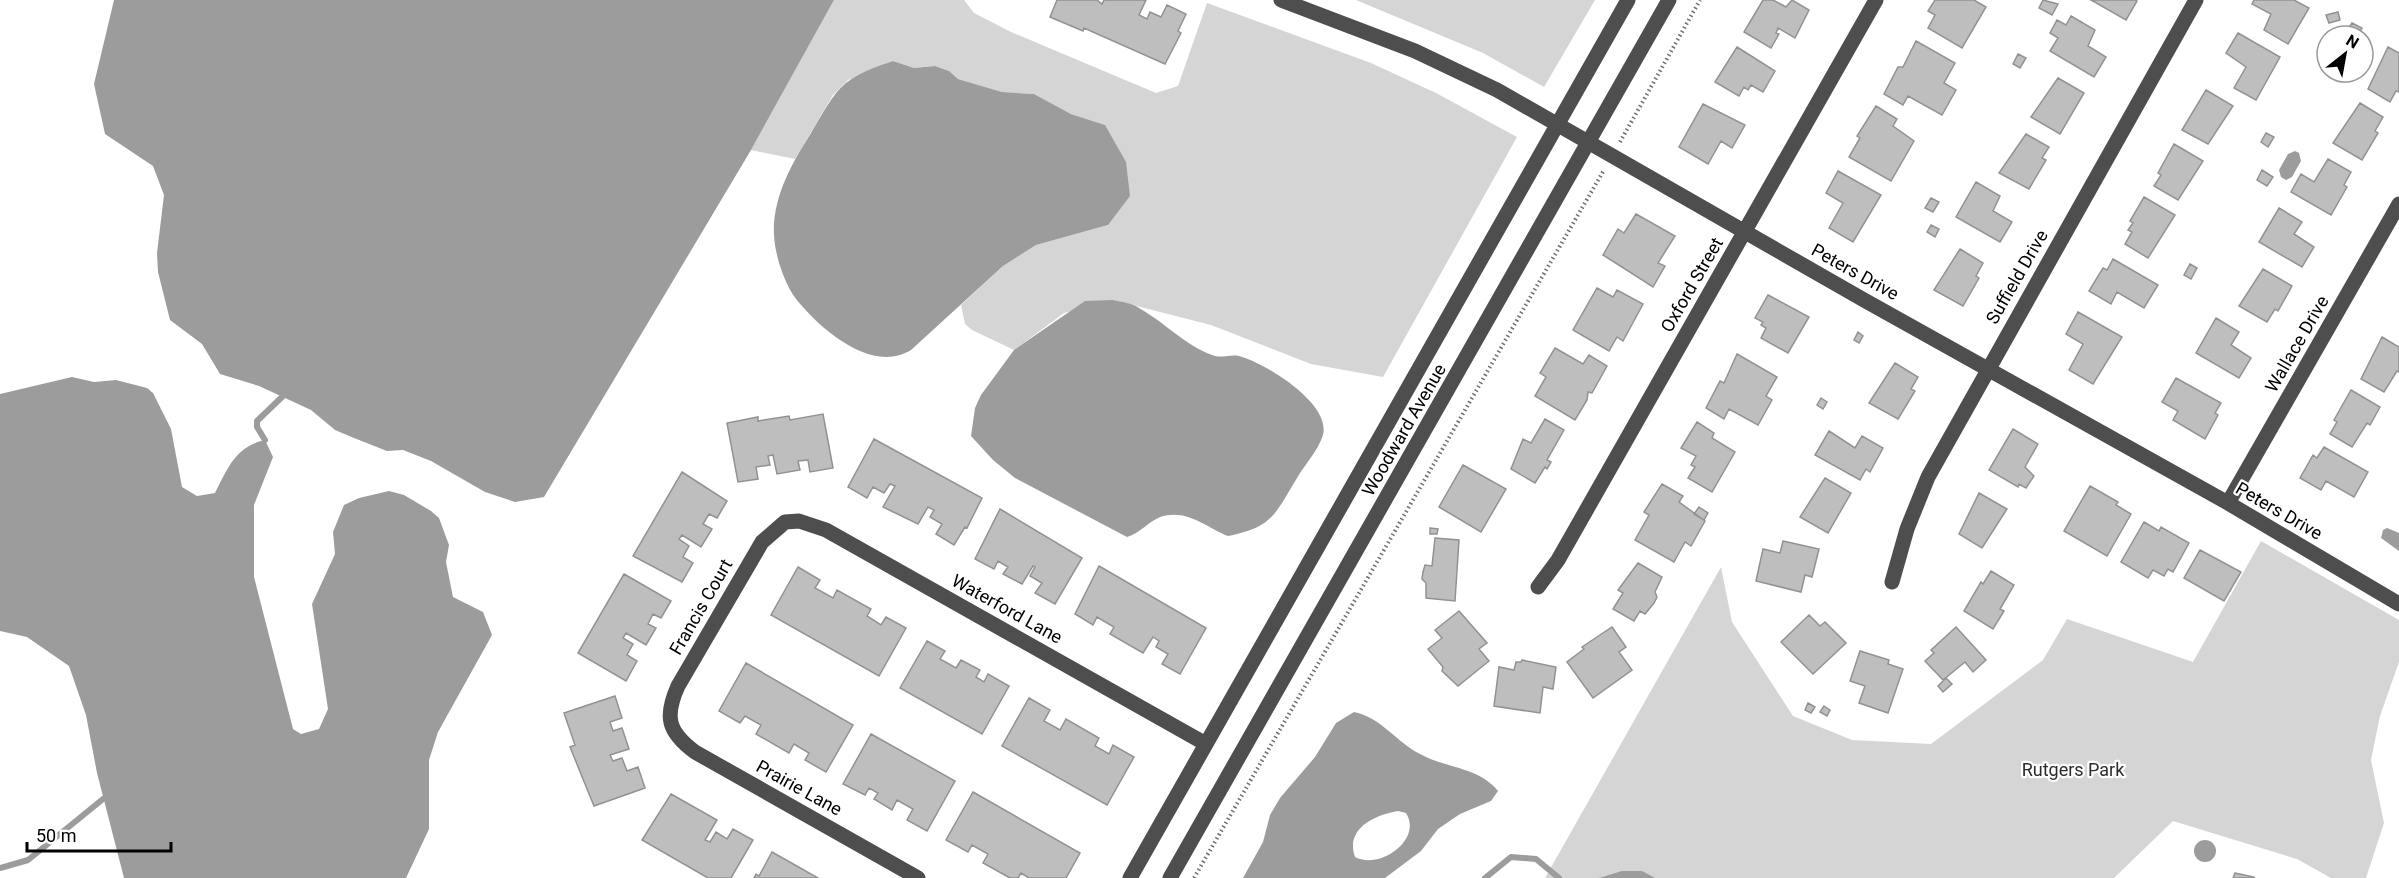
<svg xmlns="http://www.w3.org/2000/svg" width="2399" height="878" font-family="Roboto,sans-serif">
<rect width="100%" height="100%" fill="#fff"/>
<path fill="#d5d5d5" d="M834,0H964L974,13L1011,32L1156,93L1178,86L1207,3L1371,63L1436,93L1517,137L1383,377L1311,364L1211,325L1113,300L1064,313L1014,350L972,330L965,324L961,305L1003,266L1036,245L1108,225L1105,125L1071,114L1034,94L1002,92L958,79L949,71L935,66L914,68L893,61L848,80L833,95L795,159L751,150Z
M1356,0H1595L1544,87L1483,53Z
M2261,541L2399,620V662L2380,716L2371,760L2384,823L2366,878H2331L2297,859L2173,821L2114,878H1545L1721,567L1732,622L1793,716L1852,740L1931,744L2043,660L2067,619L2193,662Z"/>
<path fill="#9c9c9c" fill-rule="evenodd" d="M114,0H834L751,150L544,497L515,502L485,492L431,461L403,450L387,451L354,438L335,430L311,410L259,386L220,374L202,344L170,320L158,272L157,253L164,195L153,166L105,134L94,84Z
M893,61L914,68L935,66L949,71L958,79L1002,92L1034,94L1071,114L1105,125L1126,162L1130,196L1108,225L1036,245L1003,266L911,350C872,374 821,330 796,299C784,283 775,255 774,235C772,198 792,163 811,133C839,86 840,79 893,61Z
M2295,151L2299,153L2301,161L2292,177L2286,180L2281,177L2279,170L2288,154Z
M1113,300C1122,302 1132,303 1139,308C1164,322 1185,345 1212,355C1221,359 1230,354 1239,356C1265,363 1331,403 1323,435C1318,451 1305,464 1297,478C1275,514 1273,527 1228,536C1206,527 1186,508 1160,517C1148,522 1140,533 1127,537L1015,478L993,460L971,436L975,408L981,395L1014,350L1085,301Z
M72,377L94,382L116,380L147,388L153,393L171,429L182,487L197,496L215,493C228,468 235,447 265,440L273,457L254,505V577L293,729L301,734L319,729L328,709L312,604L335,554L333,532L344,505L359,498L389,491L404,495L431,511L439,518L449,545L446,562L453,597L483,612L492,635L438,732L429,760V829L406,878H124L97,773L86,715L69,666L27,637L0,631V394Z
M2387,528L2399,533V551L2381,538L2383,530Z
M1354,712C1382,718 1395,741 1420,754C1445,768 1479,767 1498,791L1491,801L1460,814L1438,829L1421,851L1385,878H1243L1263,842L1270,815L1280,798L1315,757L1336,723ZM1398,811L1406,813C1423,840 1379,870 1355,857C1345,829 1374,815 1398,811Z
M2194 851a11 11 0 1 1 22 0a11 11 0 1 1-22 0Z
M1622,871H1642L1655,878H1599Z"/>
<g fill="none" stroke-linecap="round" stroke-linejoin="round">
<path stroke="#9c9c9c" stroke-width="6" d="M265,440L257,427V421L282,397
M0,868L28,860L103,799
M1485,878L1511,857L1536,859L1559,878"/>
</g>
<path fill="#bebebe" stroke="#929292" stroke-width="1.5" d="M1057,0H1097L1102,4L1104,0H1146L1139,15L1147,19L1150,12L1161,17L1167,5L1186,14L1178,31L1181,33L1165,64L1084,28L1083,31L1050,17Z
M1763,0H1773L1786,7L1792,0L1809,10L1795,38L1778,28L1776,33L1779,34L1771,48L1744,32Z
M1935,0H1974L1986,7L1962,48L1928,28L1935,15L1928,11Z
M2043,0L2058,4L2052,15L2039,8Z
M2091,0H2135L2137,1L2126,20Z
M2254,0H2294L2309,8L2288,44L2264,30L2271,14L2252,4Z
M2338,12L2340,20L2329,23L2326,15Z
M2071,16L2095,30L2088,46L2106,57L2094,77L2050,51L2058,38L2050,33L2057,20L2066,25Z
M2352,23L2362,28L2358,35L2348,29Z
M2238,33L2280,57L2256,100L2234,88L2246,67L2226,53Z
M1916,41L1955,63L1944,83L1956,90L1942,115L1908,96L1903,105L1884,94L1898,67H1903Z
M1737,47L1775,71L1763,92L1751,85L1748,90L1744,87L1739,96L1715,82Z
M2388,47L2399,53V92L2396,91L2390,102L2368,89Z
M2018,54L2026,58L2020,68L2013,64Z
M2058,78L2084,93L2060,134L2031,117Z
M2206,90L2233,106L2208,144L2182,130Z
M2360,103L2383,117L2375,131L2378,133L2362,160L2333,143Z
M1703,104L1745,125L1732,148L1721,141L1708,164L1679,147Z
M1876,106L1897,119L1893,126L1914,141L1891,181L1849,157L1860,138L1857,136Z
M2266,133L2274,137L2268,147L2261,142Z
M2026,134L2049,147L2042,158L2046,160L2029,189L1999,173Z
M2174,144L2203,161L2178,200L2154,186L2161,175L2158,173Z
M2328,159L2351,172L2344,185L2347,187L2331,215L2291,192L2301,174L2314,182Z
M2262,170L2273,177L2267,186L2257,180Z
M1838,171L1881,195L1853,242L1829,228L1843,203L1826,193Z
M1976,182L2000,196L1993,211L2012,222L2000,242L1956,217Z
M2144,197L2175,215L2148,258L2125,244L2132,232L2128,230L2133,223L2130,221Z
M1931,198L1939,202L1933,212L1925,208Z
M2279,208L2302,222L2294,234L2314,247L2302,267L2259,242Z
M1636,214L1675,236L1658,263L1665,266L1653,287L1603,255L1618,229L1624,233Z
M1931,225L1939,229L1935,237L1927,232Z
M1960,249L1983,263L1976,276L1979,278L1963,306L1934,290Z
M2113,259L2158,285L2144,308L2117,292L2111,304L2089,291L2103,268L2107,270Z
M2190,264L2197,268L2191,279L2184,275Z
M2263,269L2292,286L2278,311L2275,309L2267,322L2239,306Z
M1597,288L1613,297L1617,290L1643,304L1623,341L1617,337L1609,351L1573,330Z
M1768,295L1809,317L1788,353L1761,338L1766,328L1761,325L1763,322L1755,318Z
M2078,312L2122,337L2093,384L2069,370L2083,344L2066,334Z
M2216,318L2239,332L2231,345L2251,358L2239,378L2196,353Z
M1858,332L1863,336L1859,343L1854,340Z
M2382,337L2399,347V372L2397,371L2384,392L2361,379Z
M1555,348L1583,364L1589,355L1607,366L1592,393L1588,392L1587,400L1575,420L1535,396L1546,377L1540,373Z
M1737,354L1777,377L1766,396L1772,400L1758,425L1729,409L1724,419L1706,408L1720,381L1724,383Z
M1895,363L1918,377L1911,389L1915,391L1898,419L1869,403Z
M2176,378L2221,403L2215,413L2218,415L2205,439L2173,420L2178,411L2162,402Z
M2351,390L2380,407L2370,425L2367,423L2352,447L2330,434L2337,422L2334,420Z
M1821,398L1827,402L1823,409L1817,405Z
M823,414L833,468L810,472L808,460L798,461L800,470L777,474L773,455L768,456L770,465L756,467L758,479L738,482L727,423L758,417V421L789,416L790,420Z
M1545,419L1564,430L1547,460L1551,462L1547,469L1545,467L1535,483L1511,469L1523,439L1531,443Z
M1697,422L1714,433L1712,438L1735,452L1712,492L1688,478L1695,467L1691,465L1696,456L1681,448Z
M2013,429L2038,444L2025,467L2034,476L2026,488L2019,484L2018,487L1989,470Z
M1829,431L1855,448L1862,436L1883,448L1870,472L1866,469L1860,480L1815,455Z
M874,439L982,498L967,528L965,527L954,545L936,534L942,524L930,517L934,510L928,507L918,524L883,507L895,486L890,484L884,493L873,487L867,498L848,487Z
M2324,447L2368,472L2354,497L2326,481L2321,490L2300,478L2313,455L2317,458Z
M1463,465L1506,489L1481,532L1439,507Z
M682,472L727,501L717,518L709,514L703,524L712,529L701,547L682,535L679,539L689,546L683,557L693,563L682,582L633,556Z
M1825,478L1851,493L1828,533L1800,517Z
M1662,484L1683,496L1679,502L1705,521L1691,546L1685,542L1674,562L1635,540L1649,515L1644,512Z
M2090,486L2118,502L2116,505L2131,514L2107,556L2064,531Z
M1979,493L2007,509L1982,548L1959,534Z
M1699,507L1708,513L1704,520L1694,514Z
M1000,509L1082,558L1055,604L1035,593L1042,583L1030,576L1035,567L1033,566L1022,584L1003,574L1008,567L998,561L994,569L975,559Z
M2144,522L2159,531L2161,527L2189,543L2173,572L2168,569L2164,576L2153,570L2148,578L2121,562Z
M1430,528L1438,529L1437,534H1430Z
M1435,538L1459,540L1455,601L1426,598V583L1422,579L1423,572L1425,565L1432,566Z
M1783,541L1819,549L1812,577L1805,575L1801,592L1756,581L1763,549L1780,553Z
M2200,550L2241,572L2224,601L2184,578Z
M1638,563L1662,577L1655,592L1657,597L1654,603L1645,614L1640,611L1634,621L1613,609L1623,593L1618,590Z
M1099,566L1206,628L1180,674L1162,664L1168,654L1156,647L1159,641L1153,637L1143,653L1110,634L1114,627L1097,617L1093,625L1075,614Z
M798,567L820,580L815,588L833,598L837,590L871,609L867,616L881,625L886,617L906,628L879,676L771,615Z
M1991,571L2014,585L2000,609L2004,611L1993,629L1964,611L1981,582L1983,584Z
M624,574L671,601L661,618L653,614L648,624L656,628L646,645L626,633L623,638L633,644L627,655L637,661L626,681L578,653Z
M1459,611L1487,643L1479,649L1489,661L1458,686L1442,671L1443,667L1428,649L1442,638L1435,630Z
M1809,615L1820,626L1825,622L1846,643L1813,674L1781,642Z
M1612,627L1626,647L1619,652L1632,670L1593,698L1567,662L1584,649L1582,647Z
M1956,627L1986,660L1973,672L1965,662L1943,680L1925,661L1934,653L1931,650Z
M927,641L945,651L940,659L956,668L961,660L980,670L976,677L984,682L988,674L1009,686L982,734L900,688Z
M1860,651L1889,660L1888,664L1903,669L1888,713L1859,703L1865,686L1850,681Z
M1522,660L1556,667L1553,689L1543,687L1540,713L1494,706L1499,667L1514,670L1516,662H1521Z
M746,663L853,725L826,772L805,760L809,753L794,744L789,753L756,734L761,725L745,716L740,723L719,711Z
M1946,678L1952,684L1943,692L1938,686Z
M615,696L622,718L610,722L613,731L622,728L629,749L610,755L613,761L622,758L627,771L638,767L645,788L594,806L570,747L575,745L564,713Z
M1029,698L1050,710L1044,721L1060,730L1066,719L1099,738L1095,746L1109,754L1113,745L1134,757L1107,805L1002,746Z
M1808,703L1815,707L1811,713L1805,710Z
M1824,706L1830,710L1827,716L1820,712Z
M871,734L955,781L927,831L907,820L913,809L897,800L892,810L874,799L878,793L869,788L865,795L843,784Z
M973,792L1080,853L1066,878H1029L1021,873L1018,878H1010L983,863L988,854L972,845L968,852L946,840Z
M671,794L717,820L705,840L710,842L716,832L727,839L733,829L753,840L731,878H708L642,840Z
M772,852L818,878H754L756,874L759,876Z
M2235,873L2254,877V878H2233Z"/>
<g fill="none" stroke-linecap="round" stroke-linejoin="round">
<path stroke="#707070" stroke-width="4" stroke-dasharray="1.5 3" stroke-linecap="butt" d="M1620,142L1700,0
M1194,878L1604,170"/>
<path stroke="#4e4e4e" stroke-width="15" d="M1281,0L1415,51L1497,90L1864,300L2228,503L2399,604
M2228,503L2399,204
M1892,582L1907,529L1928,477L2196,0
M1538,587L1558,560L1876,0
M918,878L695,752C668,732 664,717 678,686L762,542L785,522L799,521L826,530L1206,744
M1130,878L1628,0
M1170,878L1669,0"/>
</g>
<g text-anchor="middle" stroke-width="4.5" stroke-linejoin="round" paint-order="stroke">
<g font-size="18" fill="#000" stroke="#fff">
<text transform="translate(1855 272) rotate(29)" y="6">Peters Drive</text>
<text transform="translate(2017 277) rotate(-60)" y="6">Suffield Drive</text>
<text transform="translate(1692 285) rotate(-60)" y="6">Oxford Street</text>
<text transform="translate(2297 344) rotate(-60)" y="6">Wallace Drive</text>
<text transform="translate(1404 430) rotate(-60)" y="6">Woodward Avenue</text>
<text transform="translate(2279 511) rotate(30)" y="6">Peters Drive</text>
<text transform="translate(701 607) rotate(-60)" y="6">Francis Court</text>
<text transform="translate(1007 609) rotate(29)" y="6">Waterford Lane</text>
<text transform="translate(799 788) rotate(29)" y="6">Prairie Lane</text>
</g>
<g font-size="18" fill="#2c2c2c" stroke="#fff">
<text x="2073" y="776">Rutgers Park</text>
</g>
</g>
<g transform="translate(2345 54) rotate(31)"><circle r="28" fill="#ffffff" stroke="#999999" stroke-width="1.5"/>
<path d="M0-4.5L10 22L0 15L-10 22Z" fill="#000000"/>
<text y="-9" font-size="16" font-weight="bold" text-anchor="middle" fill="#000000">N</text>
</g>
<path d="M27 842v9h144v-9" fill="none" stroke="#000000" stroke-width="3"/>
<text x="36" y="842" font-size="18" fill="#000000" stroke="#ffffff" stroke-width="4.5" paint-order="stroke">50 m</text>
</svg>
